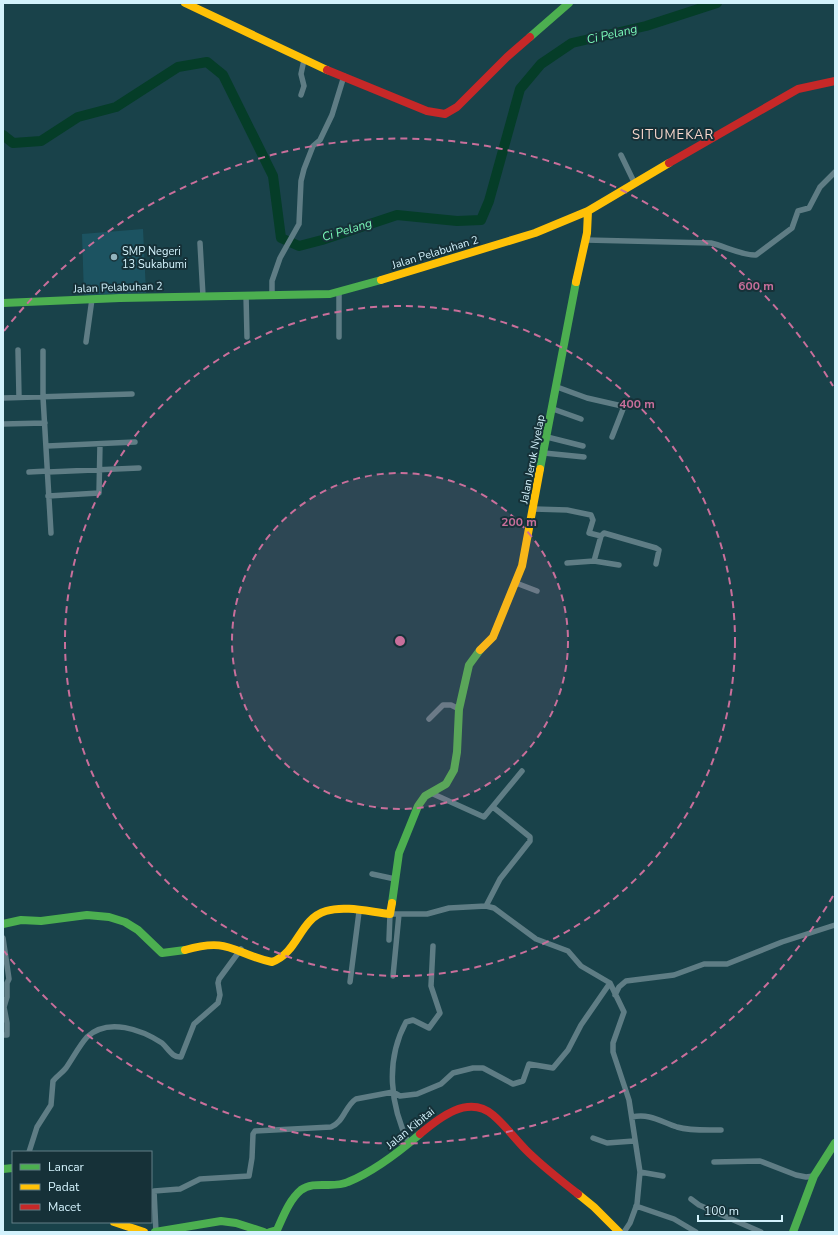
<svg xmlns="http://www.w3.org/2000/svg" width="838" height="1235" font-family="'Nunito Sans',sans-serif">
<rect width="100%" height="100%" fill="#19424a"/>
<path fill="#1c5361" d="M143,229L146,293L84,295L82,234Z"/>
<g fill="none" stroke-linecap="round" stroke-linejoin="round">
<path stroke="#053d28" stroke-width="10" d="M3,135L13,143L41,141L78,117L116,107L178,67L207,62L223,75L273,176L281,238L299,246L322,240L397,215L457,221L481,220L489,201L520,89L541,64L572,43L646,26L717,3"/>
<path stroke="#5f7d85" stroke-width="5.5" d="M301,95L304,86L301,74L304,60
M621,155L635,184
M586,240L711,243C724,246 744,256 756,255L792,228L798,211L809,208L820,187L835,172
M200,243L203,296
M246,295L247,337
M272,295V281L280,258L299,224L301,181L304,169L313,146L320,140L332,115L344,76
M339,337V292
M86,342L92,299
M18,350L19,397
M43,351V397L51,533
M557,387L587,398L622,406L623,409L612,437
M3,398L132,394
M553,409L581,419
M3,424L45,423
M547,437L583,446
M47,446L135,442
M544,453L584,457
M29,472L48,471
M48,472L139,468
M48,496L99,493L100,444
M534,509L567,510L591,515L593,520L589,533L601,536L604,533L656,548L659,550L656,564
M594,561L601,536
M567,563L594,561L619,565
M516,583L537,591
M429,719L443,705H451L459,709
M431,793L484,817L522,771
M372,874L395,879
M486,906L500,879L530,841V837L493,807
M3,938L9,979L7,983V997L4,1007L7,1023V1035H3
M389,940L390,914H427L449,908L486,906L494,908L536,939L568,951L581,966L610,983L624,1012L613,1043V1052L629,1100L640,1172L637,1204L630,1223L624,1232
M393,976L399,914
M350,982L359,912
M615,995L619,987L626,981L674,975L704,964H727L782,942L835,925
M632,1117C650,1113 661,1122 677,1127C691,1131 707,1130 721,1130
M593,1138L607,1143L634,1141
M409,1144C390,1105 385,1061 406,1022L413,1020L429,1028L440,1013L431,986L433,946
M29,1152L37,1127L51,1105L53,1081C57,1076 62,1073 66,1068C73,1058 79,1046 87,1037C108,1017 142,1030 162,1043C168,1048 172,1058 181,1057L194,1024L218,1003L220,995L218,983L219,979L241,949
M714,1162L760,1161L796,1175L806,1177L814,1176
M640,1172L663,1176
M691,1199L699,1205L761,1232
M636,1206L674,1219L696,1232
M156,1232L154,1191L180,1189L200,1179L249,1176L252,1158L253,1134L255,1131L331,1127C344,1122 345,1106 356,1099L393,1092L400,1096L417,1094L441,1084L453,1073L473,1068H483L513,1084L523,1081L529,1064L553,1068L568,1050L581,1025L610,983"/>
<path stroke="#4caf50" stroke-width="8" d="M530,37L569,3
M3,303L120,298L330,294L381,280
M540,469L576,282
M392,903L399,853L418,806L425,796L446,784L454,770L457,752L459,709L469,665L480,650
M3,924L21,920L41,921L87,915L109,917L125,922L138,930L162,953L185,950
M3,1169L13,1168
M155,1232L221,1221L236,1223L264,1232
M270,1232L277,1230C283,1217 289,1200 301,1190C314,1180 333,1189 348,1182C373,1172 399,1152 420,1134
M793,1232L814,1176L835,1143"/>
<path stroke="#ffc107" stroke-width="8" d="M185,3L327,70
M381,280L535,233L588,211L669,163
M576,282L587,233L588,211
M480,650L493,637L522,566L540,469
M185,950C230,937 232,953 272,962C299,952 299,919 326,911C345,905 370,912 390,914L392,903
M578,1194L594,1207L619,1232
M114,1222L144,1232"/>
<path stroke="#c62828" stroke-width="8" d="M327,70L427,111L445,114L457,107L507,57L530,37
M669,163L798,89L835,81
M420,1134C439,1118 468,1094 493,1115C505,1125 515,1139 526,1150C542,1166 560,1180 578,1194"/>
</g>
<circle cx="400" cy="641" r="168" fill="#c96f9b" fill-opacity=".12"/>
<g fill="none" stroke="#c96f9b" stroke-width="2" stroke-dasharray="7 5">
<circle cx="400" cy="641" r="168"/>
<circle cx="400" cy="641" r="335"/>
<path d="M833 896A503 503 0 0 1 4 951M4 331A503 503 0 0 1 833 386"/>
</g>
<circle fill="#92b4be" stroke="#163138" stroke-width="1.5" cx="114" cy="257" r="4"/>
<g text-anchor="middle" stroke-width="4" stroke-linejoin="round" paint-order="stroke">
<g font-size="11" fill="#d3f2fc" stroke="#163138" text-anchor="start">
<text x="122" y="255">SMP Negeri<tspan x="122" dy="13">13 Sukabumi</tspan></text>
</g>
<g font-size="11" fill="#d3f2fc" stroke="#163138">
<text transform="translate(435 252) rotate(-17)" y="4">Jalan Pelabuhan 2</text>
<text transform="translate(118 287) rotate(-2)" y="4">Jalan Pelabuhan 2</text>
<text transform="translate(532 459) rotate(-79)" y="4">Jalan Jeruk Nyelap</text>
<text transform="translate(410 1128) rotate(-39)" y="4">Jalan Kibitai</text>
</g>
<g font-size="12" font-style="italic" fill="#7cfdbb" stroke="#163138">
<text transform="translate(612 34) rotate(-13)" y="4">Ci Pelang</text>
<text transform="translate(347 230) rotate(-17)" y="4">Ci Pelang</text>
</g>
<g font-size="13" letter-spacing="1" fill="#fbd9ce" stroke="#163138">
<text x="673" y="139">SITUMEKAR</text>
</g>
</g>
<circle cx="400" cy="641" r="6" fill="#c96f9b" stroke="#163138" stroke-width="2"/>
<g font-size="12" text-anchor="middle" font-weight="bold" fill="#c96f9b" stroke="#163138" stroke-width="4" stroke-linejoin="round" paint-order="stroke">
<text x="756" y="290">600 m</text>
<text x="637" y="408">400 m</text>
<text x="519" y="526">200 m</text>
</g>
<rect width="838" height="1235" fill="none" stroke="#d3f2fc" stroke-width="8"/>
<rect x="12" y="1151" width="140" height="72" fill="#163138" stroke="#627e86"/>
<rect x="20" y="1164" width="20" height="6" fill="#4caf50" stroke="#627e86"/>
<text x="48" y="1171" font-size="12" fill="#d3f2fc">Lancar</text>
<rect x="20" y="1184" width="20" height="6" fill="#ffc107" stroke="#627e86"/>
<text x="48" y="1191" font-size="12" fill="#d3f2fc">Padat</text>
<rect x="20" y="1204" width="20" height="6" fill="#c62828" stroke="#627e86"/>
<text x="48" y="1211" font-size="12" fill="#d3f2fc">Macet</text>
<path d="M698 1215v6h84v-6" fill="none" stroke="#d3f2fc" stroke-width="2"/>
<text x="704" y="1215" font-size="12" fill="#d3f2fc" stroke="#163138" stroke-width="3" paint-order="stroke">100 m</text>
</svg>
